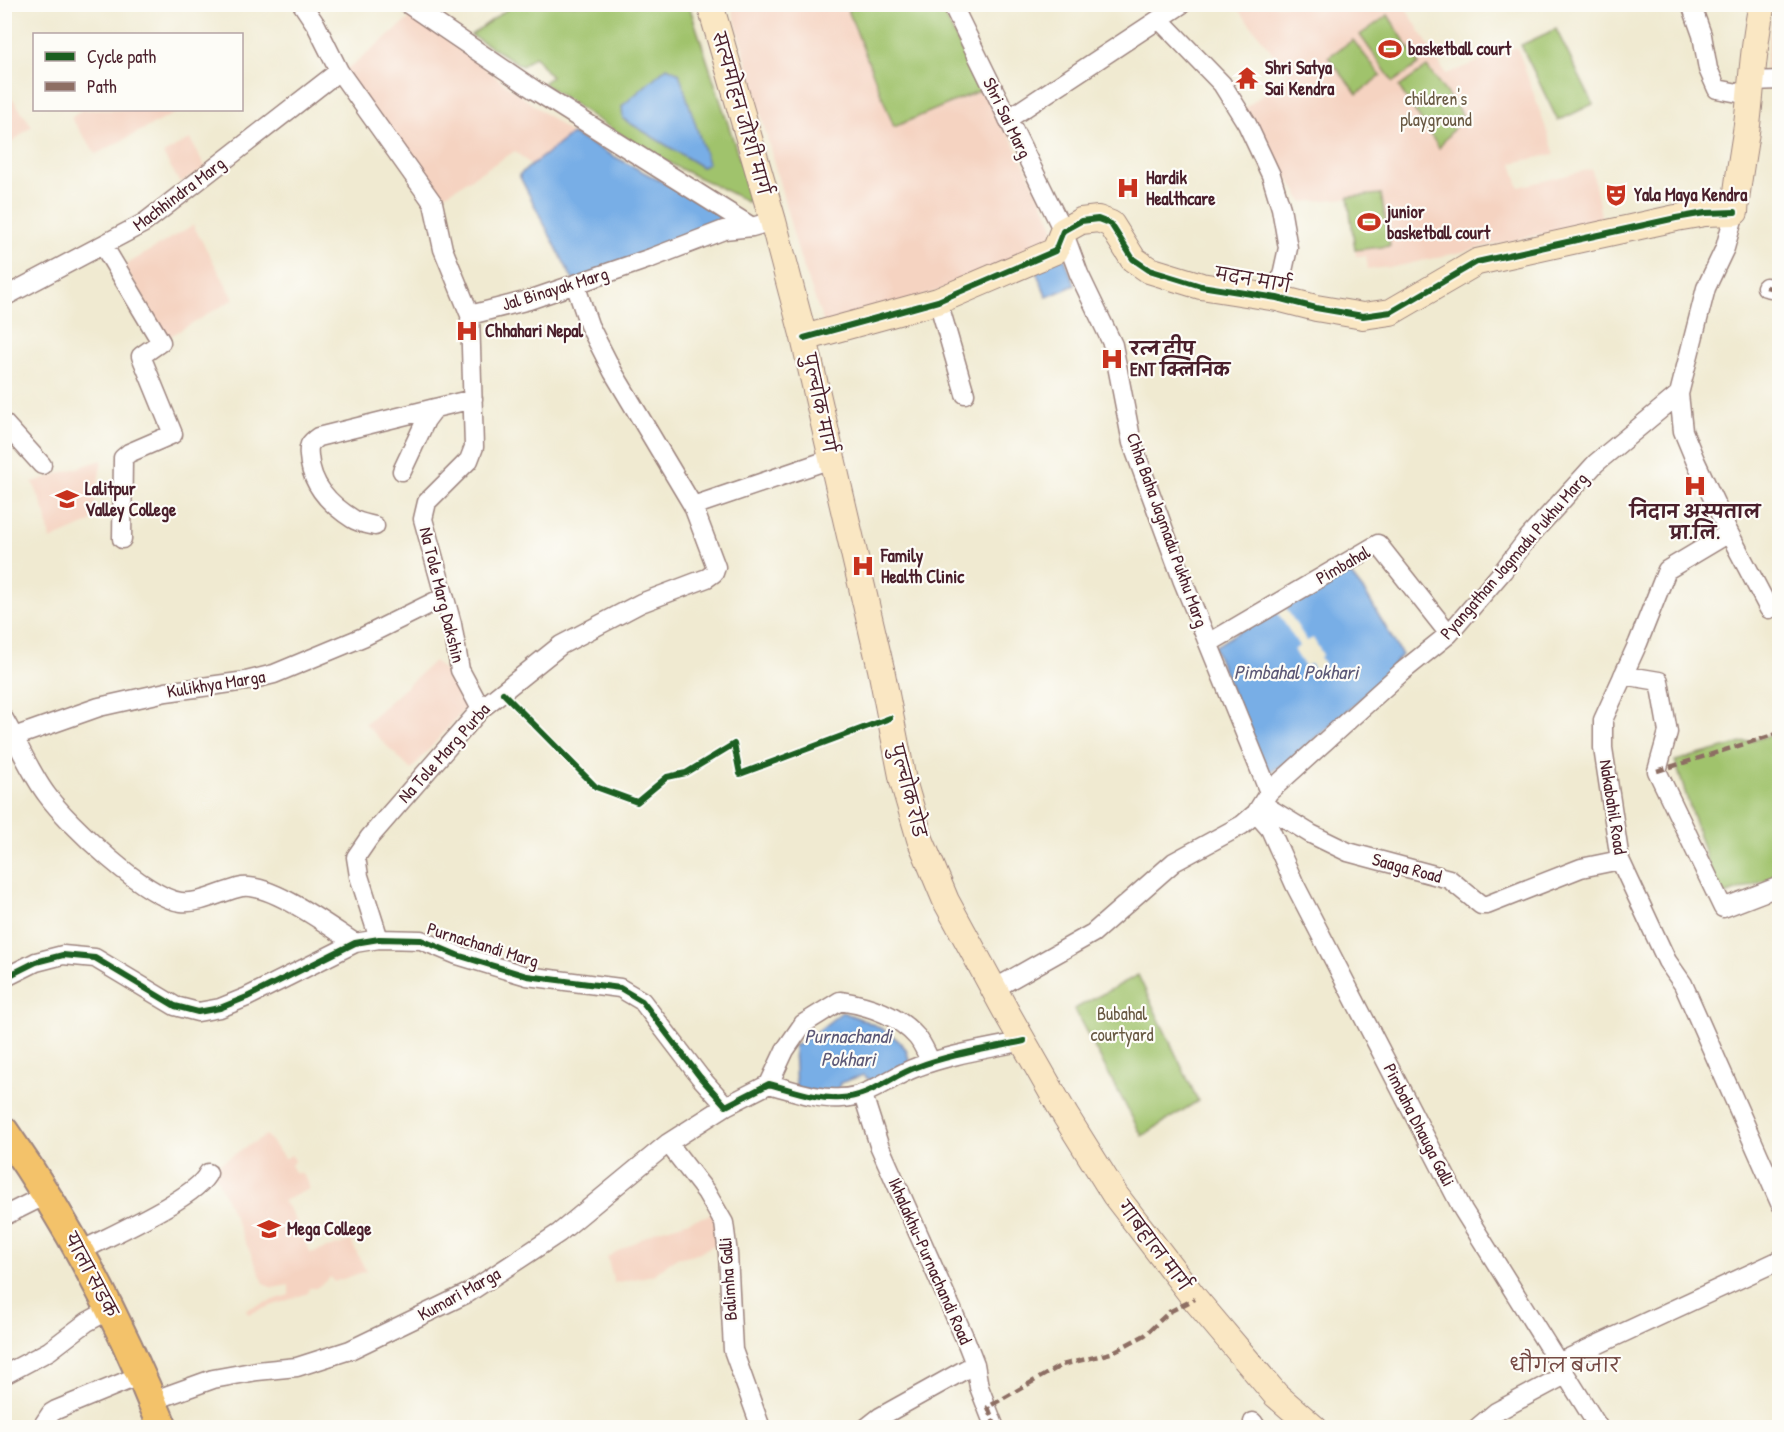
<svg xmlns="http://www.w3.org/2000/svg" width="1784" height="1432" font-family="'Patrick Hand','Playpen Sans Deva',sans-serif">
<rect width="100%" height="100%" fill="#fdfcf7"/>
<filter id="ink" filterUnits="userSpaceOnUse"><feTurbulence type="fractalNoise" baseFrequency=".0167" numOctaves="2"/><feDisplacementMap in="SourceGraphic" scale="12" xChannelSelector="R" yChannelSelector="G"/><feConvolveMatrix kernelMatrix="1 2 1 2 8 2 1 2 1" color-interpolation-filters="sRGB"/></filter>
<filter id="wash" filterUnits="userSpaceOnUse"><feTurbulence type="fractalNoise" baseFrequency=".008" numOctaves="4" result="noise"/><feDisplacementMap in="SourceGraphic" scale="24" xChannelSelector="R" yChannelSelector="G"/><feGaussianBlur stdDeviation="1.35" result="paint"/><feColorMatrix in="noise" values="0 0 0 0 0 0 0 0 0 0 0 0 0 0 0 0 0 1.4 0 .05"/><feComposite in="paint" operator="in"/></filter>
<g filter="url(#wash)">
<rect width="100%" height="100%" fill="#f0ead1"/>
<path fill="#f5d3c1" d="M731,5H948L1054,226L1048,254L826,329L799,255Z
M1235,5H1404L1446,74L1517,47L1555,154L1512,163L1519,187L1592,169L1602,221L1394,267L1368,269L1366,256H1356L1348,198L1303,202L1244,109L1289,74Z
M1774,5L1779,7V69L1765,70Z
M414,15L572,134L532,166L515,151L438,199L342,73Z
M4,87L32,126L5,148H4Z
M82,110H181L96,154L71,118Z
M190,139L206,168L180,183L163,154Z
M193,225L234,299L167,338L124,266Z
M102,460L91,522L50,540L46,515L33,482Z
M434,661L474,698L411,770L365,724Z
M266,1135L285,1159L291,1155L295,1160L291,1165L296,1174L300,1172L308,1182L309,1189L283,1201L291,1212L310,1253L351,1241L366,1271L334,1282L331,1277L316,1288H309L308,1293L248,1314L246,1309L289,1295V1285L272,1288L264,1283L212,1168Z
M716,1213L722,1241L696,1254L676,1258L653,1275L614,1283L607,1257L656,1231Z"/>
<path fill="#a0c36c" stroke="#75714c" stroke-width="1.5" d="M513,5H689L752,197L747,202C724,188 700,179 677,167C630,142 586,113 543,83L551,77L535,56L522,66L471,35Z
M846,5H940L981,90L894,127Z
M1388,15L1419,64L1393,82L1360,35Z
M1556,29L1593,104L1558,121L1521,45Z
M1353,40L1381,76L1357,94L1328,57Z
M1427,67L1463,116L1439,148L1399,87Z
M1381,194L1390,246L1355,250L1348,197Z
M1779,733V876L1719,897L1675,761Z
M1138,975L1198,1101L1142,1136L1074,1009Z"/>
<path fill="#78aee6" stroke="#616688" stroke-width="1.5" d="M667,67L679,73L708,163L702,167L623,119L622,106Z
M572,134L719,212L724,230L575,284L519,175Z
M1064,257L1075,285L1047,297L1035,269Z
M1344,566L1366,594L1402,655C1374,689 1341,718 1307,745C1294,756 1281,768 1265,774L1214,647Z
M842,1012C862,1019 892,1030 905,1048C908,1053 909,1061 911,1067L876,1085L863,1075L840,1083L837,1095L796,1089L794,1046L814,1034Z"/>
<path fill="#f0ead1" d="M1284,605L1307,641L1313,638L1323,655L1320,657L1325,665L1315,671L1310,664L1305,667L1294,650L1299,646L1276,610Z"/>
</g>
<g filter="url(#ink)">
<g fill="none" stroke-linecap="round" stroke-linejoin="round">
<g stroke="#9d847e" stroke-width="21">
<path id="street" d="M302,4L316,25L339,71L433,203L443,249L470,315L529,300L651,258L724,230L752,227L773,221
M408,4L536,91L752,227
M952,4L1063,231L1079,274L1113,345L1132,443L1182,579L1269,792
M1691,4L1702,35L1708,69L1717,89L1749,95
M1160,20L1222,84L1247,124L1271,175L1281,208L1288,248L1277,298
M1752,81L1780,80
M1008,119L1182,4
M1735,212L1725,248L1706,288L1679,394L1683,431L1695,460L1729,533L1769,609L1780,605
M103,245L161,342L141,356L173,434L129,453L123,458L122,539
M1766,287L1780,290
M4,297L144,223L339,71
M938,301L965,394
M470,315L474,447L469,460L427,502L423,519L452,624L460,670L481,709
M4,423L42,465
M402,471L426,420L435,408L473,399
M693,506L831,459
M375,526C368,524 359,523 353,519C329,504 311,485 309,456C308,446 309,443 318,437L435,408
M1729,533L1667,570L1638,643L1603,720V748L1620,860L1667,961L1683,984L1780,1203
M1209,643L1378,544L1449,634
M1623,675L1659,681L1668,732L1657,771L1723,908L1780,886
M4,719C18,743 31,774 47,795C67,823 147,899 181,902C202,904 222,891 242,887C271,883 330,927 355,943
M14,737L99,707L166,692L246,681L274,674L363,637L444,597
M1262,804L1311,834L1348,852L1449,879L1481,905H1487L1581,868L1620,860
M1256,813L1270,829L1295,885L1463,1210L1599,1428
M379,939L359,876L356,857L369,838L481,709L561,645L641,603L707,578L714,573L716,567L693,506L613,372L589,325L575,284
M4,978L36,962L63,955L95,958L175,1006L198,1012L220,1008L247,997L355,943L379,939L421,940L457,955L527,976L620,988L642,1001L700,1077L726,1106L769,1084C792,1090 818,1100 841,1098C870,1097 891,1076 917,1067C951,1054 988,1049 1024,1041
M994,989L1093,933L1174,862L1242,825L1256,813L1269,792L1403,671L1449,634L1503,571L1528,538L1596,463L1679,394
M769,1084L785,1050L803,1024L840,1001C867,1005 898,1015 917,1037C923,1044 926,1053 931,1062
M863,1095L879,1145L966,1341L975,1364L979,1387L995,1428
M668,1143L706,1192L724,1223L728,1254L733,1350L761,1428
M4,1216L46,1195
M81,1251C107,1237 198,1197 208,1173
M1558,1363L1780,1260
M4,1375L49,1351L87,1322L111,1309
M152,1401L213,1379L257,1371L297,1367L350,1350L468,1293L559,1233L668,1143L726,1106
M1253,1422L1257,1428
M41,1428L51,1413L56,1410L141,1375
M866,1428L880,1417L975,1364
M1477,1428L1496,1412L1565,1375"/>
</g>
<g stroke="#9d847e" stroke-width="28">
<path id="secondary" d="M710,4L773,221L804,338L881,669L903,781L920,839L946,901L1008,1015L1065,1115L1115,1195L1195,1299L1276,1395L1314,1428
M804,338L938,301L1055,251L1063,231L1081,221L1098,219L1111,224L1133,259L1149,270L1201,286L1277,298L1316,308L1363,316L1391,312L1477,262L1676,218L1705,213L1735,212C1737,183 1743,154 1747,125C1752,85 1753,44 1762,4"/>
</g>
<g stroke="#9d847e" stroke-width="32">
<path id="primary" d="M4,1131C69,1223 121,1323 163,1428"/>
</g>
<use href="#street" stroke="#fff" stroke-width="18"/>
<use href="#secondary" stroke="#fae7c3" stroke-width="26"/>
<use href="#primary" stroke="#f3c26a" stroke-width="28"/>
<path stroke="#8d6e63" stroke-width="4.5" stroke-dasharray="9 4.5" stroke-linecap="butt" d="M1766,287L1780,290
M1657,771L1780,733
M996,1428L988,1407L1062,1365L1111,1353L1145,1335L1169,1312L1195,1299"/>
<g stroke="#fdfcf7" stroke-width="10">
<path id="cycleway" d="M804,338L938,301L1055,251L1063,231L1081,221L1098,219L1111,224L1133,259L1149,270L1201,286L1277,298L1316,308L1363,316L1391,312L1477,262L1676,218L1705,213L1735,212
M503,693L596,787L637,802L667,777L686,773L734,744L740,774L890,718
M4,978L36,962L63,955L95,958L175,1006L198,1012L220,1008L247,997L355,943L379,939L421,940L457,955L527,976L620,988L642,1001L700,1077L726,1106L769,1084C792,1090 818,1100 841,1098C870,1097 891,1076 917,1067C951,1054 988,1049 1024,1041"/>
</g>
<use href="#cycleway" stroke="#1b5e20" stroke-width="6"/>
</g>
</g>
<defs>
<g id="stadium-bare" transform="scale(1.8)"><path d="M0-5a6.5 5 0 1 0 0 10a6.5 5 0 1 0 0-10ZM-3.5-1.8h7v3.6h-7Z" fill="#c8321e" stroke="#fdfcf7" stroke-width="2.5" paint-order="stroke"/></g>
<g id="temple-bare" transform="scale(1.8)"><path d="M0-6L5-2H3V0L6.5 2.5H4V6H1.5V3h-3V6H-4V2.5H-6.5L-3 0V-2H-5Z" fill="#c8321e" stroke="#fdfcf7" stroke-width="2.5" paint-order="stroke"/></g>
<g id="hospital-bare" transform="scale(1.8)"><path d="M-5-5h3v3.5h4V-5h3V5h-3V1.5h-4V5h-3Z" fill="#c8321e" stroke="#fdfcf7" stroke-width="2.5" paint-order="stroke"/></g>
<g id="theatre-bare" transform="scale(1.8)"><path d="M-5-5.5Q0-4 5-5.5V0Q5 5 0 6Q-5 5-5 0ZM-3.3-2.5H-1v1.5H-3.3ZM1-2.5H3.3v1.5H1ZM-2.8 1Q0 5.5 2.8 1Z" fill="#c8321e" stroke="#fdfcf7" stroke-width="2.5" paint-order="stroke"/></g>
<g id="university-bare" transform="scale(1.8)"><path d="M0-5L7-2L0 1L-7-2ZM-4 1L0 2.5L4 1V4Q0 6-4 4Z" fill="#c8321e" stroke="#fdfcf7" stroke-width="2.5" paint-order="stroke"/></g>
</defs>
<g fill-rule="evenodd">
<use href="#stadium-bare" x="1390" y="49"/>
<use href="#temple-bare" x="1247" y="78"/>
<use href="#hospital-bare" x="1128" y="188"/>
<use href="#theatre-bare" x="1616" y="195"/>
<use href="#stadium-bare" x="1369" y="222"/>
<use href="#hospital-bare" x="467" y="331"/>
<use href="#hospital-bare" x="1112" y="359"/>
<use href="#hospital-bare" x="1695" y="486"/>
<use href="#university-bare" x="67" y="499"/>
<use href="#hospital-bare" x="863" y="566"/>
<use href="#university-bare" x="269" y="1229"/>
</g>
<g text-anchor="middle" stroke-width="4.5" stroke-linejoin="round" paint-order="stroke">
<g font-size="18" font-weight="bold" fill="#4a1f2b" stroke="#fdfcf7" text-anchor="start">
<text x="1408" y="55">basketball court</text>
<text x="1265" y="74">Shri Satya<tspan x="1265" dy="21">Sai Kendra</tspan></text>
<text x="1146" y="184">Hardik<tspan x="1146" dy="21">Healthcare</tspan></text>
<text x="1634" y="201">Yala Maya Kendra</text>
<text x="1387" y="218">junior<tspan x="1387" dy="21">basketball court</tspan></text>
<text x="485" y="337">Chhahari Nepal</text>
<text x="1130" y="355">रत्न दीप<tspan x="1130" dy="21">ENT क्लिनिक</tspan></text>
<text x="85" y="495">Lalitpur<tspan x="85" dy="21">Valley College</tspan></text>
<text x="1695" y="518" text-anchor="middle">निदान अस्पताल<tspan x="1695" dy="21">प्रा.लि.</tspan></text>
<text x="881" y="562">Family<tspan x="881" dy="21">Health Clinic</tspan></text>
<text x="287" y="1235">Mega College</text>
</g>
<g font-size="18" fill="#685842" stroke="#fdfcf7">
<text x="1436" y="105">children's<tspan x="1436" dy="21">playground</tspan></text>
<text x="1122" y="1020">Bubahal<tspan x="1122" dy="21">courtyard</tspan></text>
</g>
<g font-size="18" fill="#4a1f2b" stroke="#fdfcf7">
<text transform="translate(741 113) rotate(74)" y="6">सत्यमोहन जोशी मार्ग</text>
<text transform="translate(1007 118) rotate(64)" y="6">Shri Sai Marg</text>
<text transform="translate(179 194) rotate(-37)" y="6">Machhindra Marg</text>
<text transform="translate(1253 280) rotate(10)" y="6">मदन मार्ग</text>
<text transform="translate(555 289) rotate(-17)" y="6">Jal Binayak Marg</text>
<text transform="translate(819 403) rotate(78)" y="6">पुल्चोक मार्ग</text>
<text transform="translate(1167 530) rotate(70)" y="6">Chha Baha Jagmadu Pukhu Marg</text>
<text transform="translate(1514 556) rotate(-49)" y="6">Pyangathan Jagmadu Pukhu Marg</text>
<text transform="translate(1343 565) rotate(-30)" y="6">Pimbahal</text>
<text transform="translate(442 595) rotate(76)" y="6">Na Tole Marg Dakshin</text>
<text transform="translate(216 684) rotate(-9)" y="6">Kulikhya Marga</text>
<text transform="translate(444 753) rotate(-48)" y="6">Na Tole Marg Purba</text>
<text transform="translate(908 791) rotate(75)" y="6">पुल्चोक रोड</text>
<text transform="translate(1613 807) rotate(81)" y="6">Nakabahil Road</text>
<text transform="translate(1407 868) rotate(15)" y="6">Saaga Road</text>
<text transform="translate(483 945) rotate(17)" y="6">Purnachandi Marg</text>
<text transform="translate(1419 1125) rotate(63)" y="6">Pimbaha Dhauga Galli</text>
<text transform="translate(1154 1246) rotate(53)" y="6">गाबहाल मार्ग</text>
<text transform="translate(930 1261) rotate(66)" y="6">Ikhalakhu-Purnachandi Road</text>
<text transform="translate(91 1275) rotate(62)" y="6">याला सडक</text>
<text transform="translate(728 1279) rotate(-94)" y="6">Balimha Galli</text>
<text transform="translate(459 1294) rotate(-29)" y="6">Kumari Marga</text>
</g>
<g font-size="20" font-style="italic" fill="#5c5876" stroke="#fdfcf7">
<text x="1296" y="679">Pimbahal Pokhari</text>
<text x="848" y="1043">Purnachandi<tspan x="848" dy="23">Pokhari</tspan></text>
</g>
<g font-size="20" fill="#764b45" stroke="#fdfcf7">
<text x="1565" y="1372">धौगल बजार</text>
</g>
</g>
<rect width="1784" height="1432" fill="none" stroke="#fdfcf7" stroke-width="24"/>
<rect x="33" y="33" width="210" height="78" fill="#fdfcf7" stroke="#b5a4a5" stroke-width="1.5"/>
<rect x="45" y="52" width="30" height="9" fill="#1b5e20" stroke="#b5a4a5" stroke-width="1.5"/>
<text x="87" y="63" font-size="18" fill="#4a1f2b">Cycle path</text>
<rect x="45" y="82" width="30" height="9" fill="#8d6e63" stroke="#b5a4a5" stroke-width="1.5"/>
<text x="87" y="93" font-size="18" fill="#4a1f2b">Path</text>
</svg>
